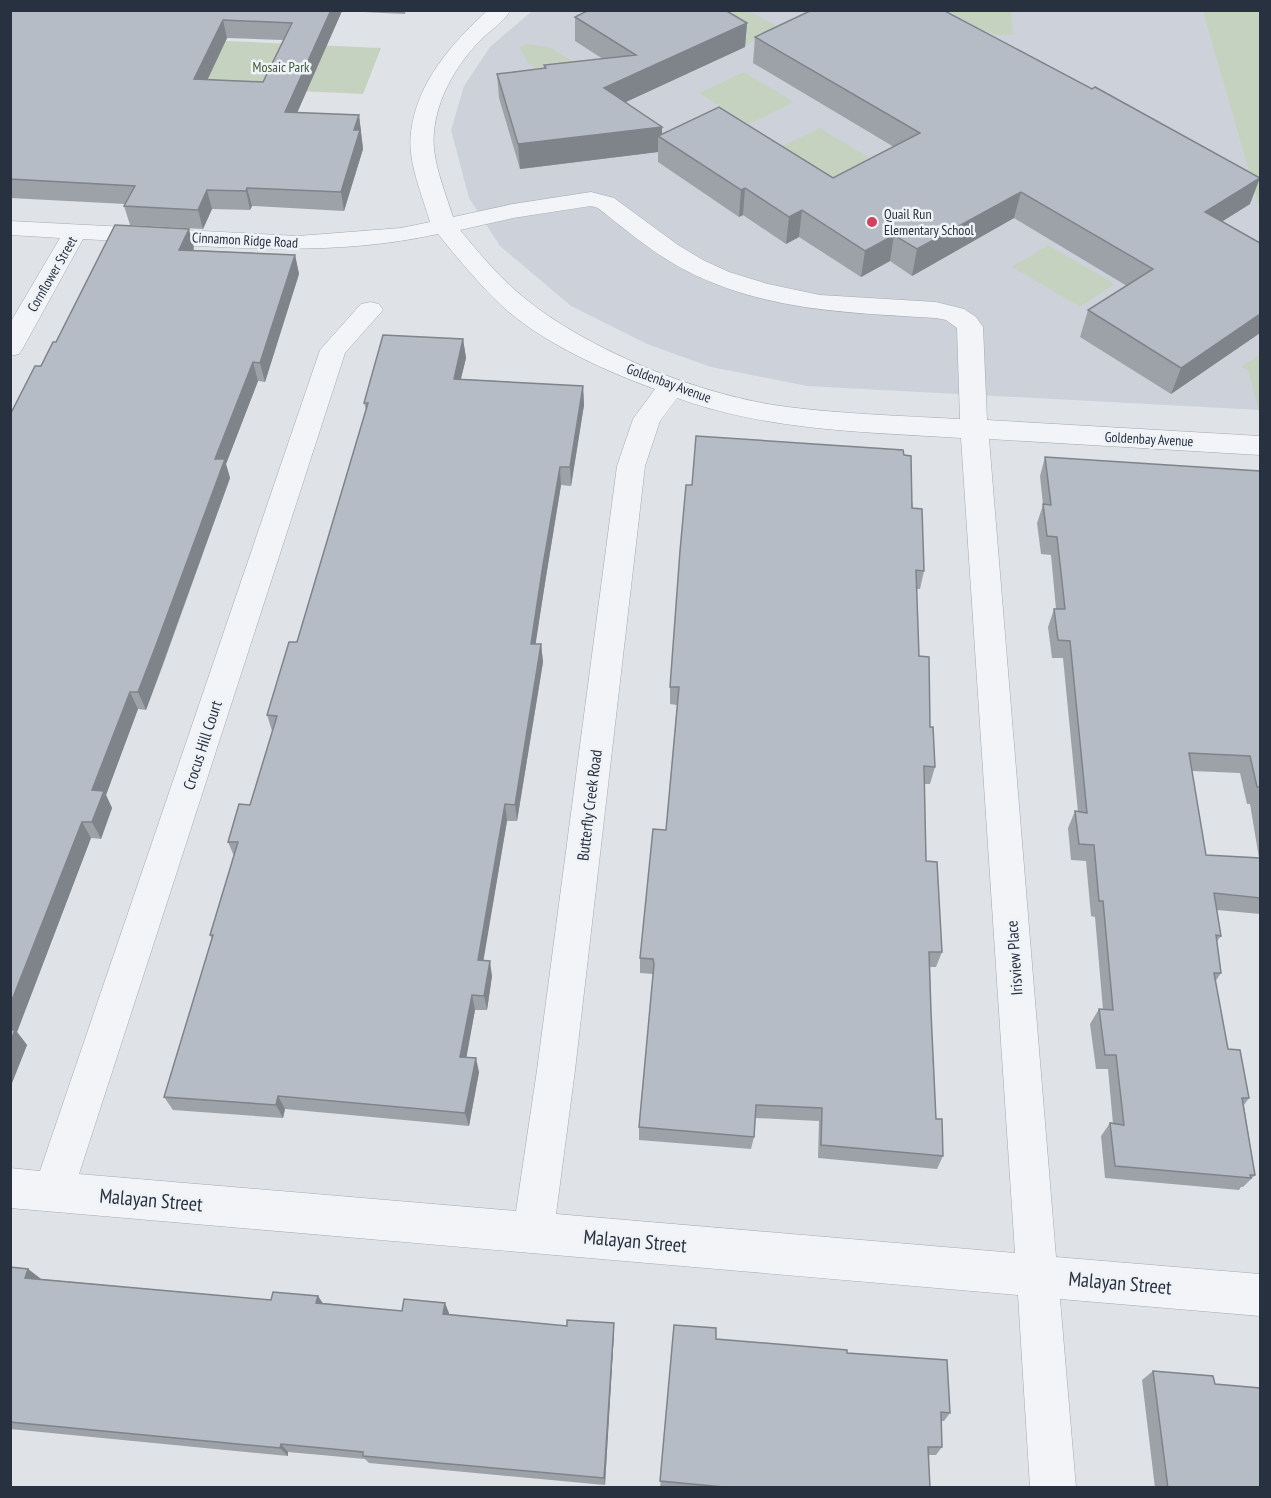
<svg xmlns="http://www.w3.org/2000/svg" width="1271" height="1498" font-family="'PT Sans Narrow',sans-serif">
<rect width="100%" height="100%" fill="#dfe3e8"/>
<path fill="#cdd2da" d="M532,11H1260V410L807,386L711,367L647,344L571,306L500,246L469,198L451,130L464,86L490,47Z"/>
<path fill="#c5d2c0" d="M731,10L749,11L782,29L746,45L739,40L724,13Z
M948,11H1011L1013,34C992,41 966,20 948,11Z
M1203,11H1260V209L1255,192Z
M11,31L381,48L363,94L11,78Z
M529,44L549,47L587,70L536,68L528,63L519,47Z
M744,72L794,102L749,124L699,93Z
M820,128L874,161L828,184L774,150Z
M1048,245L1115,284L1080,307L1012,267Z
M1260,354V409L1258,408L1248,370L1241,367Z"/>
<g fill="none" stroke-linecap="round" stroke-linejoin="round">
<g stroke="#a4aab2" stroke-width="1">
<path id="minor" d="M488,10H511C502,24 486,33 475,46C454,69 437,100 434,132C431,159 445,191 453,217L513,204L591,192L614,198L678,245L703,260L729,272L768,284L820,295L936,302L964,309L976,317L983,327L987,420L1260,436V455L989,439L1056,1257L1260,1274V1316L1060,1299L1076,1488H1030L1018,1295L10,1208V1168L40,1171L320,350L361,304L370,302L379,304L383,310L345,353L79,1174L516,1211L537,1070L617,466L633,419L655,389C605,371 541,342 502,306C479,284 458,259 438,234C321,260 201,245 83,239L23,348L19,354L10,356V323L60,238L10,235V221L298,236L401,228L430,222C422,194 407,161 411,132C417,82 452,43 488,10ZM591,206L598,208C626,230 655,255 687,271C765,311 850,313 936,318L946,320L957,328L960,419C903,416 844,414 788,407C704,397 586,350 522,296C499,277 479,253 460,230L513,218ZM677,398C768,431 866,432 961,438L1015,1253L556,1214L575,1070L645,466L660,421Z"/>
</g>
<use href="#minor" fill="#f2f4f7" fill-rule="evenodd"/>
</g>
<path fill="#9da2a9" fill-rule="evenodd" d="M10,10H406L405,14L342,11L297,113L359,115L363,149L344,211L252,206L250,210L212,209L203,229L130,225L124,206L125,204L10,198ZM227,38L283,40L263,82L207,80Z
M575,17L747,23L745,47L626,102L662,127V134L833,178L894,147L753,63L755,37L1250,204L1222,221L1260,243V333L1171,394L1080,337L1088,310L1127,286L1014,218L912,276L890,261L861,277L799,237L786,244L743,215L739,217L658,162V152L520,169L499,98L497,74L544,68V65L603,59L575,41Z
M194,248L193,250L295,255L299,274L265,382L258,381L226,464L230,478L163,665L146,710L138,709L106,795L112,808L101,839L91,838L17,1032L27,1045L10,1088V415L56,342Z
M463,339L466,358L461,379L583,386L584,405L571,486L561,485L545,583L535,644H541L543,662L517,821H507L483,960L492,976L487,1010H475L466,1057L479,1072L469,1126L285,1109L283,1118L173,1110L164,1097L212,939L210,935L234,856L228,842L250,805L272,731L267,715L297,642L366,410L364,403Z
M904,455L924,571L920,589H916L919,656L930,727L935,767L930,784H924L926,861L942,952L936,967H930L931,1012L936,1119L943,1156L937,1169L818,1158L819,1121L755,1118L754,1137L751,1149L639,1140V1127L653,974L640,973V958L666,830L677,705L670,704V687L692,485Z
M1045,457L1260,471V914L1217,910L1221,936L1217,941L1221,973L1215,982L1228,1049L1249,1098L1244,1105L1255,1175L1243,1187H1241L1239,1190L1105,1178L1101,1136L1110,1123L1113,1124L1108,1069H1096L1090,1024L1099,1009L1103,1010L1095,917L1091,916L1086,861L1071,860L1068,828L1075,811L1078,812L1063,658H1052L1048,627L1054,609H1056L1051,555L1041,554L1037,523L1043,505L1040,476ZM1192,771L1240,773L1247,804H1250L1259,858L1206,855Z
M10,1267L28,1269L41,1279L271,1300L318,1296L323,1303L402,1311L449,1313V1315L567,1326L614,1323V1332L605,1485L369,1463L365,1459L288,1452V1456L10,1429Z
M674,1325L716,1339L847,1353L950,1413L944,1421H941L942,1447L936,1455H928L930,1488H660Z
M1153,1371L1215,1384L1260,1488H1155L1142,1380Z"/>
<path fill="#7f848a" d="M331,10L342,11L289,131L285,112Z
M223,20L227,38L199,98L194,79Z
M747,23L745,47L604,112V88Z
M359,115L363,149L344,211L341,192L354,130Z
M662,127V139L658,136V152L520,169L518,144Z
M1260,178L1250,204L1196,238L1205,212Z
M247,188L252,206L250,210L246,191Z
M745,188L743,215L739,217L741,190Z
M207,190L212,209L203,229L198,210Z
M1021,192L1014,218L912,276L917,249Z
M802,210L799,237L786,244L789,217Z
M189,229L194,248L184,269L179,250Z
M894,235L890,261L861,277L865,251Z
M295,255L299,274L265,382L260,363Z
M1260,314V333L1171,394L1181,368Z
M463,339L466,358L456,398L454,379Z
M253,362L258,381L226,464L230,478L146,710L138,692L215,459Z
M583,386L584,405L571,486L570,467Z
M560,467L561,485L545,583L533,661L531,644L543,565Z
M541,644L543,662L517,821L515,805Z
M130,692L138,709L106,795L112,808L101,839L92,822V790Z
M505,804L507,821L481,975L478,960Z
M82,822L91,838L17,1032L27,1045L10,1088V1005Z
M490,961L492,976L487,1010L484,996Z
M472,995L475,1010L464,1071L460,1057Z
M476,1058L479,1072L469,1126L465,1113Z
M278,1096L285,1109L283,1118L276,1105Z
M28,1269L41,1279L25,1278Z
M318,1296L324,1306L316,1303Z
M445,1303L449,1313L447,1324L443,1314Z
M614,1323V1332L605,1485L604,1478Z
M281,1444L288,1452V1456L280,1448Z"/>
<path fill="#b6bcc5" stroke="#7f848a" stroke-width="1.5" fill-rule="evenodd" d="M10,10H331L285,112L359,115L354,130H360L341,192L247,188L246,191L207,190L198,210L124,206L135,186L10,179ZM223,20L292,23L263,82L194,79Z
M589,10H725L747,23L604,88L662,127L518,144L497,74L546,68L544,65L636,55L575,17Z
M812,10H943L1092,89L1095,87L1260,178L1205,212L1260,243V314L1181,368L1088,310L1153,269L1021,192L917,249L894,235L865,251L802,210L789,217L745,188L741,190L658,136L719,107L833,178L920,133L755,37Z
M115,225L189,229L179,250L295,255L260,363L253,362L215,459H225L155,648L138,692H130L92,790L104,791L92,822H82L10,1005V415L35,366H41L53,342H56Z
M383,335L463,339L454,379L583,386L570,467H560L543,565L531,644H541L515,805L505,804L478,960L490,961L484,996L472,995L460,1057L476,1058L465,1113L278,1096L276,1105L164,1097L213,935H210L238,842H228L239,804L250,805L277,716L267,715L289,642H297L368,403H364Z
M696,436L903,450L904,455L911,456L912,508L922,509L924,571L916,570L919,656L929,657L930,727H933L935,767L924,766L926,861L937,862L942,952H929L931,1012L936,1119H942L943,1156L821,1145L822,1108L756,1105L754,1137L639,1127L654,964L653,959L640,958L653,829L666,830L679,687H670L680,551L686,485H692Z
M1045,457L1260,471V791V787H1257L1250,756L1189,753L1206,855L1260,858V898L1214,893L1221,936L1216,935L1221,973H1214L1228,1049L1240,1050L1249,1098H1242L1255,1175H1250L1251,1178L1115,1166L1110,1123L1124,1125L1116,1055H1105L1099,1009L1113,1010L1103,901H1099L1094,845L1079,844L1075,811L1087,813L1070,641L1058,640L1054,609H1065L1057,537L1047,536L1043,504L1051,505Z
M10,1030H15L10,1043Z
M10,1267L28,1269L25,1278L271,1300L273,1292L318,1296L316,1303L402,1311L404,1299L445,1303L443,1314L567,1326V1320L614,1323L604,1478L363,1456V1452L281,1444L280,1448L10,1422Z
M674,1325L716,1328V1339L847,1350V1353L947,1360L950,1413L941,1412L942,1447H928L930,1488H734L660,1481Z
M1153,1371L1213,1376L1215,1384L1260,1388V1488H1168Z"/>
<circle fill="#cf435d" stroke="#eff2f6" stroke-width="2" cx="872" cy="222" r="6"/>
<g text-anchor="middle" stroke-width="5" stroke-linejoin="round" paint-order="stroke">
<g font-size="14" fill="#3e5c35" stroke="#eff2f6">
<text x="281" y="72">Mosaic Park</text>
</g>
<g font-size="14" fill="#283140" stroke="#eff2f6" text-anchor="start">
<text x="884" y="219">Quail Run<tspan x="884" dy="16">Elementary School</tspan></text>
</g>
<g font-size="14" fill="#283140" stroke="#eff2f6">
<text transform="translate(245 240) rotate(3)" y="5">Cinnamon Ridge Road</text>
<text transform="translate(52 274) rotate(-60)" y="5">Cornflower Street</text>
<text transform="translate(669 383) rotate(20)" y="5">Goldenbay Avenue</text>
<text transform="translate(1149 439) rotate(3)" y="5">Goldenbay Avenue</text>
</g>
<g font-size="16" fill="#283140" stroke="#eff2f6">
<text transform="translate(202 745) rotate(-72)" y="6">Crocus Hill Court</text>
<text transform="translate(589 805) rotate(-83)" y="6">Butterfly Creek Road</text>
<text transform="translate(1014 958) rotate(-94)" y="6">Irisview Place</text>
</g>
<g font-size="20" fill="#283140" stroke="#eff2f6">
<text transform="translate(151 1200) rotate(5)" y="7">Malayan Street</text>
<text transform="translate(635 1241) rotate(5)" y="7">Malayan Street</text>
<text transform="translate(1120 1283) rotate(5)" y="7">Malayan Street</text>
</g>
</g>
<rect width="1271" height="1498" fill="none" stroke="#283140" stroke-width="24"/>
</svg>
